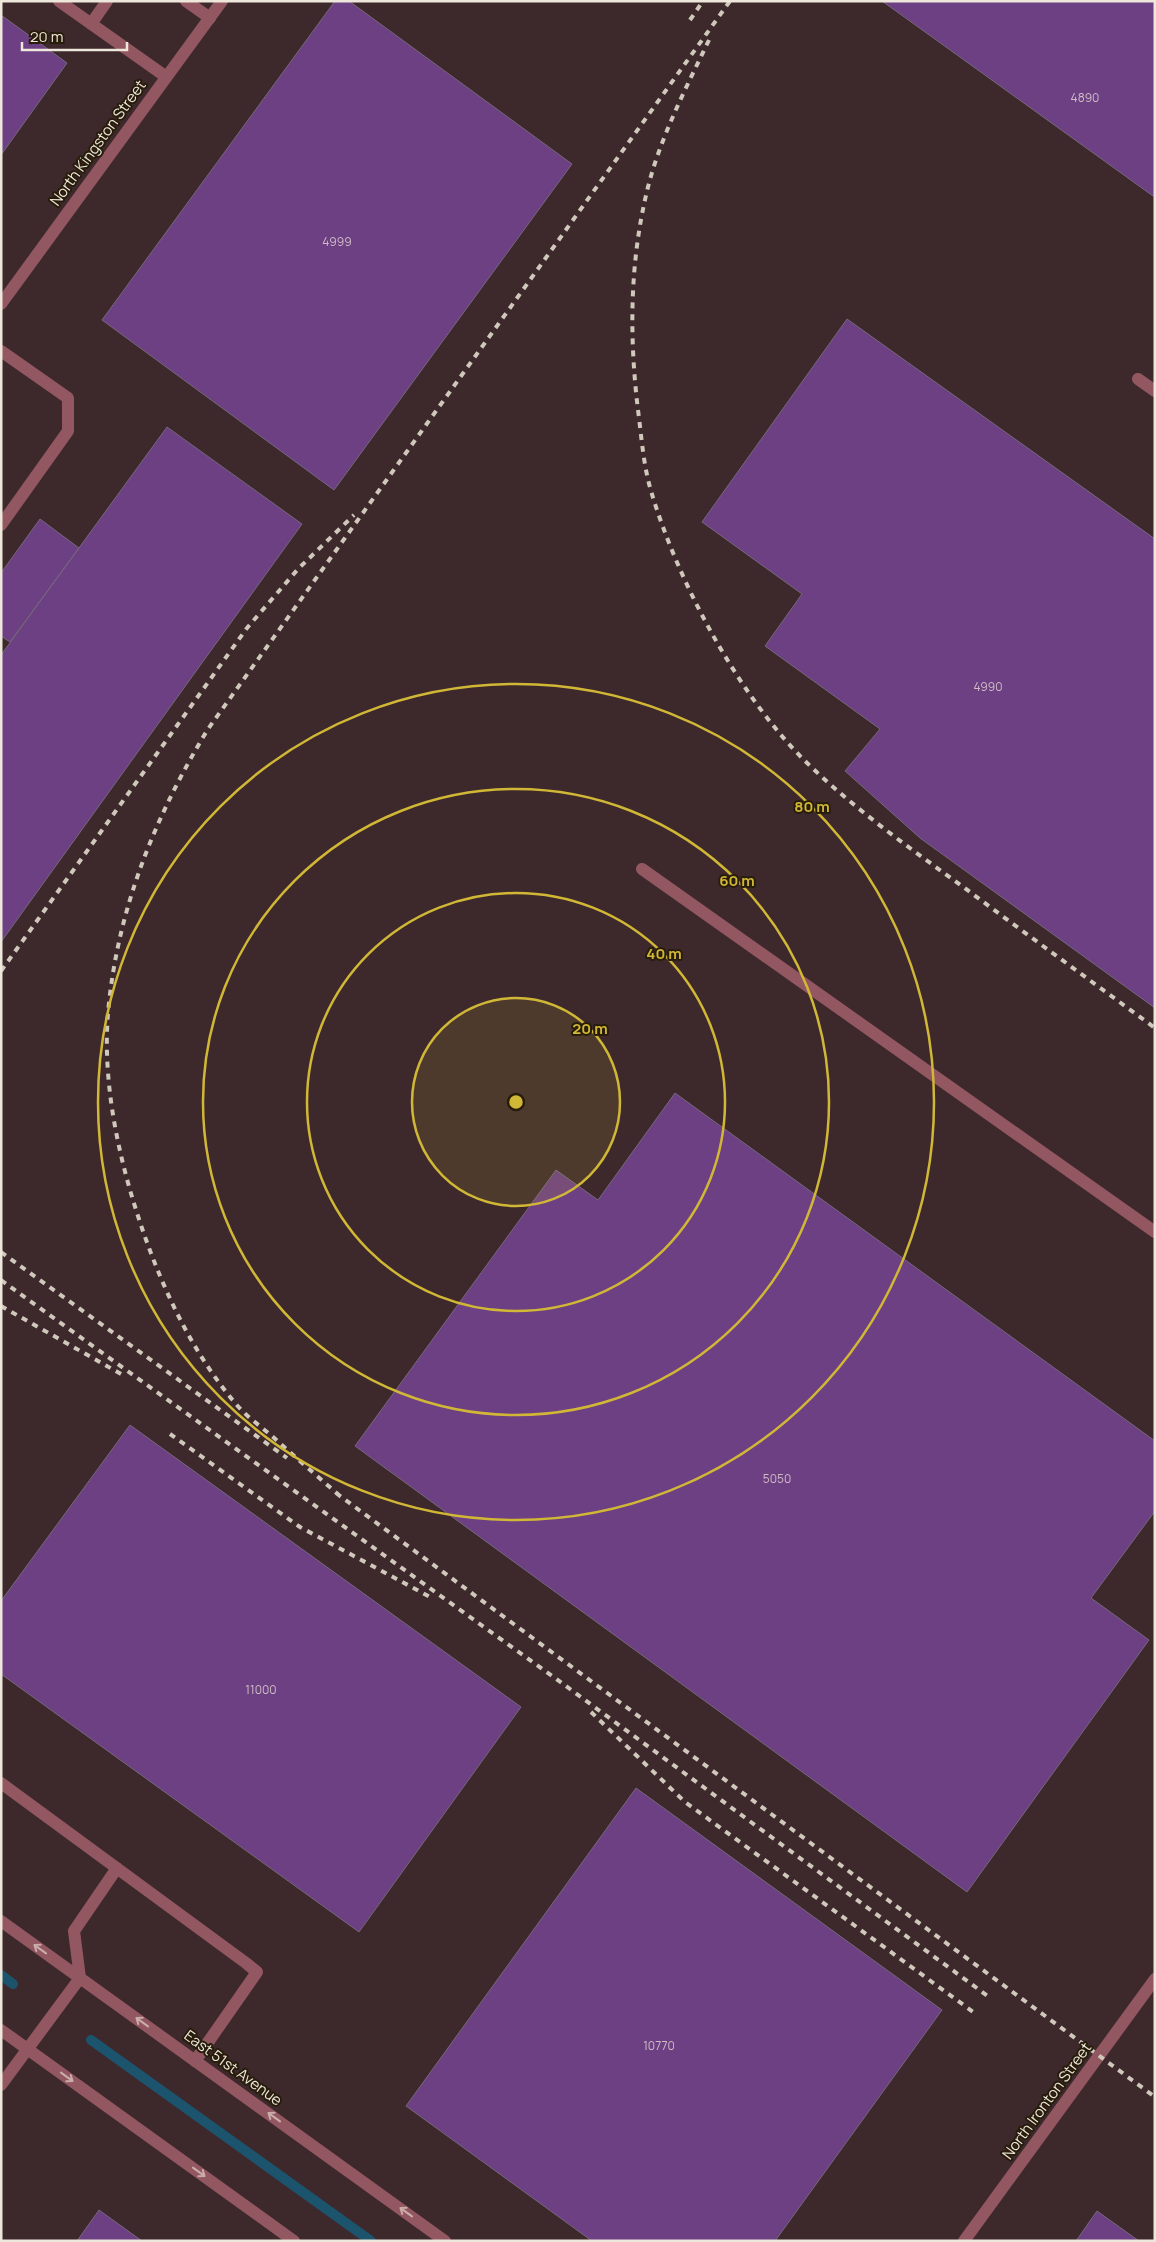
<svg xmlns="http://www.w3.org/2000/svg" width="1156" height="2242" font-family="Manrope,sans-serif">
<rect width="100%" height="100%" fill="#322614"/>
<path fill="#3d292c" d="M1,1H1155V2241H1Z"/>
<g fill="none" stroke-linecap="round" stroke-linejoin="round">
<path stroke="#1c546d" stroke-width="10" d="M1,1975L13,1984
M91,2040L371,2241"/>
</g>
<path fill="#6d3f83" stroke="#75687c" d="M335,1H349L572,164L334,490L102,320Z
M882,1H1155V194L1153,196Z
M1,15L67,63L1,155Z
M847,319L1155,539V1008L920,838L845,771L880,729L765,646L802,594L702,522Z
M167,427L302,524L1,942V655Z
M40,519L79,548L10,642L1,636V573Z
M675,1093L1155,1441V1511L1091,1598L1149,1640L967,1892L355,1446L556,1170L598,1200Z
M130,1425L521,1707L359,1932L1,1674V1601Z
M636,1788L942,2010L775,2241H592L406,2106Z
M99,2210L142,2241H77Z
M1097,2211L1139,2241H1076Z"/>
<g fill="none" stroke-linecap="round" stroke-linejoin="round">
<path stroke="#935761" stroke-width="12" d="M59,1L165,76
M186,1L210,18
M91,24L107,1
M1,351L68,398V431L1,525
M1138,379L1155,391
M642,869L1155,1232
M1,1783L246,1963L257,1972L195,2061
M80,1978L74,1931L117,1868"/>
<path stroke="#935761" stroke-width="12" d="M1,304L222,1
M1,1921L445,2241
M1,2030L294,2241
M1,2085L80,1978
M964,2241L1155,1979"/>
<path stroke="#cfc8bb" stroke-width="4" stroke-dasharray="6 6" stroke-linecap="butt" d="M690,20L703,1
M709,40C686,88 661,136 648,187C629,263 629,341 639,418C642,443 644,467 651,491C678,582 737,693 804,760C852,807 908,847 962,886C1026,934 1091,981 1155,1028
M1,971L247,628L298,569L354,515
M1,1252L287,1458
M1,1280L555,1678L989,1997
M1,1306L121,1374
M170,1434L300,1527L432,1598
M336,1493L1155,2097
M340,1496C317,1476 294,1456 272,1436C260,1426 246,1416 236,1404C194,1355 165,1294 144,1234C120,1165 102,1086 108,1013C117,910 155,816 208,729L730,1
M591,1712L685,1802L976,2014"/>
</g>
<defs><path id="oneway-shaft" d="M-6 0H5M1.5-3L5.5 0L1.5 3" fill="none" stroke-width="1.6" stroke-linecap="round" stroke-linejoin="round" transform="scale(1.25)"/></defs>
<g stroke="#caadaa">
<use href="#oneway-shaft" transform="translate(40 1949) rotate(-144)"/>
<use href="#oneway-shaft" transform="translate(142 2022) rotate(-144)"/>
<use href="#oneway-shaft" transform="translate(67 2077) rotate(36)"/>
<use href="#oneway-shaft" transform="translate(274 2117) rotate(-144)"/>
<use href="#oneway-shaft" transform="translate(199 2172) rotate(36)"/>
<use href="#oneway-shaft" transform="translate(406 2212) rotate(-144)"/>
</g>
<circle cx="516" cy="1102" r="104" fill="#d1b736" fill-opacity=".12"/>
<g fill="none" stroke="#d1b736" stroke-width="2.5">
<circle cx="516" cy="1102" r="104"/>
<circle cx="516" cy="1102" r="209"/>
<circle cx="516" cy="1102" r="313"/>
<circle cx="516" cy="1102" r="418"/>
</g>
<g text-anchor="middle" stroke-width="4" stroke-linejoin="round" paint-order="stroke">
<g font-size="12" fill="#cebdc5">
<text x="1085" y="102">4890</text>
<text x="337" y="246">4999</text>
<text x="988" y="691">4990</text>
<text x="777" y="1483">5050</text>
<text x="261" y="1694">11000</text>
<text x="659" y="2050">10770</text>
</g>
<g font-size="15" fill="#eee7db" stroke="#281c0b">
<text transform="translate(98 143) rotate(-54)" y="5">North Kingston Street</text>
<text transform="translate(233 2068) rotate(36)" y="5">East 51st Avenue</text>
<text transform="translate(1047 2101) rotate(-54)" y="5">North Ironton Street</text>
</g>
</g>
<circle cx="516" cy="1102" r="8" fill="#d1b736" stroke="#281c0b" stroke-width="2.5"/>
<g font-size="15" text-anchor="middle" font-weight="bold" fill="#d1b736" stroke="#281c0b" stroke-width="4" stroke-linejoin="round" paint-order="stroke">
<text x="812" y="812">80 m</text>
<text x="737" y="886">60 m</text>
<text x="664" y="959">40 m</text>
<text x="590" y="1034">20 m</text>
</g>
<rect width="1156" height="2242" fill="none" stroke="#eee7db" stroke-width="5"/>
<path d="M22 42v8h105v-8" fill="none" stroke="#eee7db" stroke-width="2.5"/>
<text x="30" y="42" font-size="15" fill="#eee7db" stroke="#281c0b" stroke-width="4" paint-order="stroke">20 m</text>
</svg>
